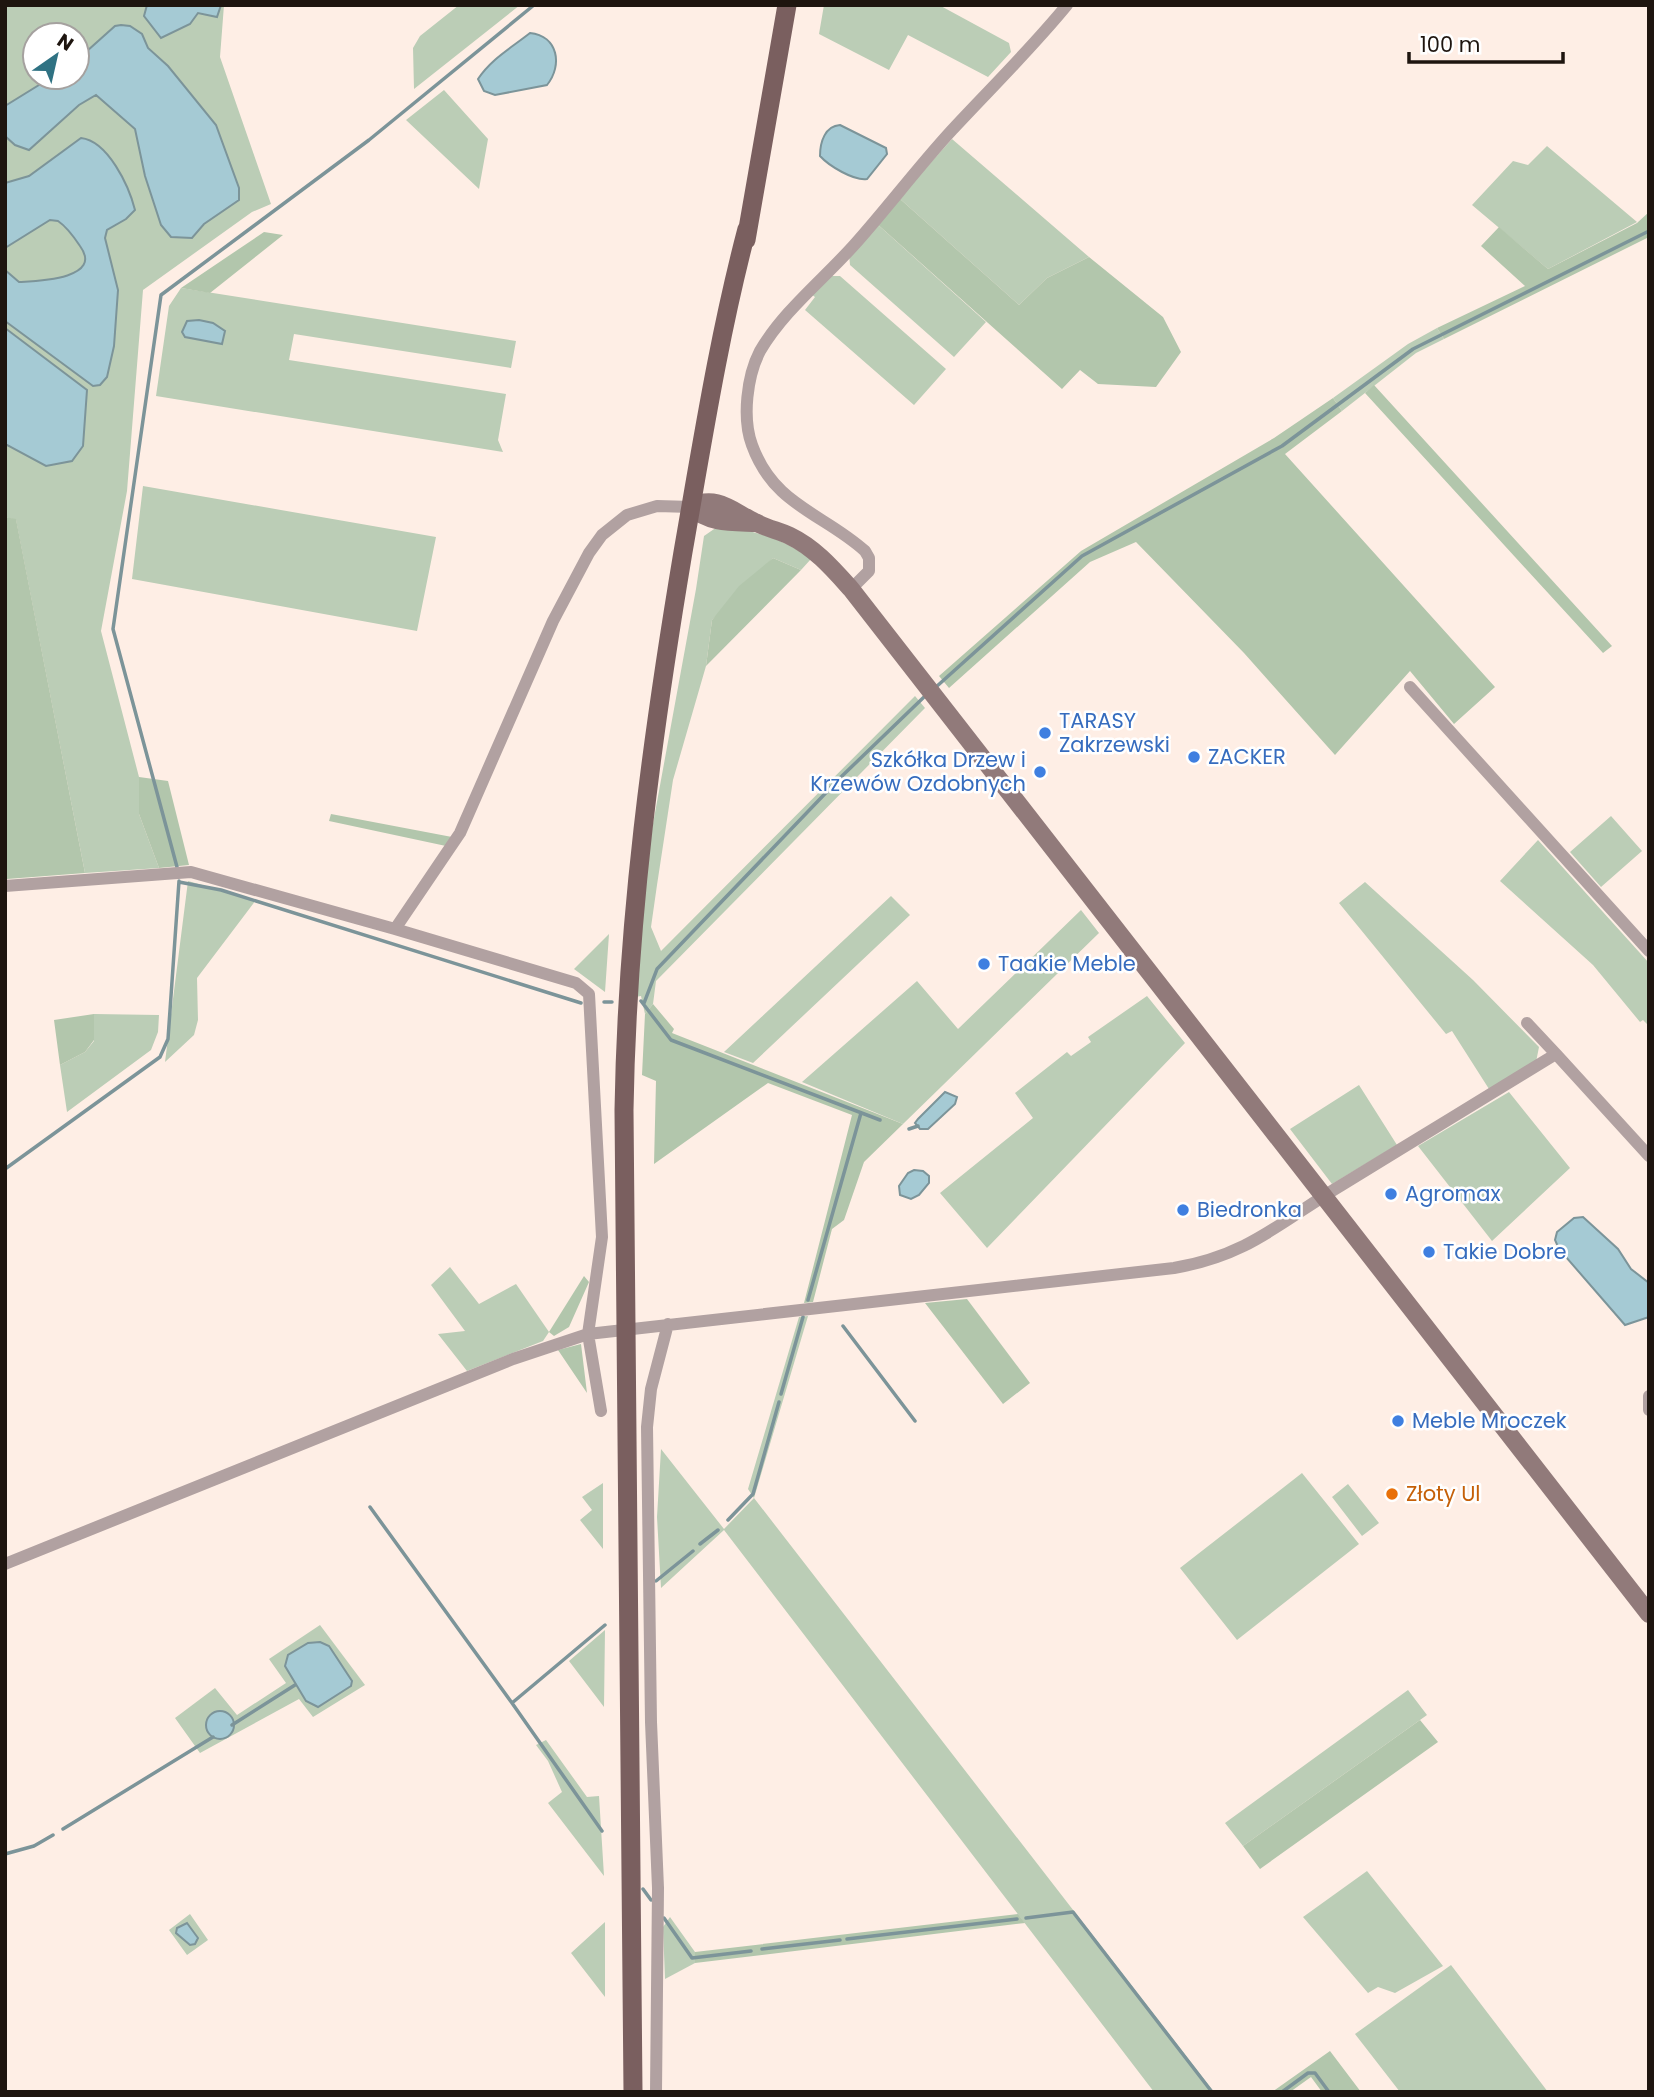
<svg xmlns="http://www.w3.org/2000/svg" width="1654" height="2097" font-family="Poppins,sans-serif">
<rect width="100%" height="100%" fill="#feeee5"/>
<path fill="#bbcdb6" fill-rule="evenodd" d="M5,5H224L220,57L271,204L252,212L143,290L127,491L101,631L139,777V814L159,868L85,873L16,520L5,517ZM35,35H77V77H35Z
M459,5H520L414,89L413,48L420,36Z
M824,5H939L1009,43L1011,52L988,77L908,35L889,70L819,34Z
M444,90L488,139L479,189L406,120Z
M952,139L1089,257L1047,278L1019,305L899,198Z
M1547,146L1637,222L1548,269L1472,205L1513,161L1528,165Z
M876,223L986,322L954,357L850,265L849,254Z
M829,276H840L946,369L914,405L805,310L815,297L811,294Z
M181,288L516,341L511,368L294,334L289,360L506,394L498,440L503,452L156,396L169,306Z
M1437,328L1444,339L1416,353L1342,411L1333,398L1408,344Z
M143,486L436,537L417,631L132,579Z
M717,527C752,529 782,538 811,559L801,570L773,558L712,620L706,666L673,780L657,885L651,927L661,951L915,696L925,708L656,981L653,1004L645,1014L641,996L635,997L650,840L696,589L704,536Z
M1611,816L1642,851L1601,887L1570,852Z
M1538,840L1649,963V1026L1643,1020L1640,1022L1593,965L1500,881Z
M188,881L256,900L197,978L198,1020L194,1035L165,1062Z
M1365,882L1473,980L1539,1047L1536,1062L1489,1089L1452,1031L1446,1034L1339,903Z
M891,896L910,915L753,1063L724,1052Z
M1081,910L1099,933L903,1124L802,1082L917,981L958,1029Z
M609,934L605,992L574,969Z
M1147,996L1185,1043L987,1248L940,1193L1033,1118L1015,1093L1067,1052L1071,1056L1091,1042L1088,1037Z
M94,1014L159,1015L158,1032L151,1050L67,1112L60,1065L85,1052L94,1041Z
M1359,1085L1397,1145L1332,1184L1290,1129Z
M1509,1092L1570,1168L1492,1241L1418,1146Z
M450,1267L479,1304L516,1284L549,1332L543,1341L467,1371L438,1334L465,1331L431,1285Z
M808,1316L754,1498L1214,2092H1154L724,1530L661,1588L657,1517L661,1449L724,1529L754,1498L748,1489L799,1317Z
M1302,1473L1359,1544L1237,1640L1180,1568Z
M603,1483V1549L580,1520L592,1510L582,1497Z
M1348,1484L1379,1523L1362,1536L1332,1497Z
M320,1625L365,1685L313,1717L299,1699L200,1753L175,1718L215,1688L237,1715L286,1683L269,1659ZM320,1642L329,1646L352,1681L306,1701L285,1666Z
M605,1630L604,1707L569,1661Z
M1408,1690L1427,1715L1243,1846L1225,1823Z
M546,1740L587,1797L599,1796L604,1876L548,1803L562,1792L548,1761L536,1745Z
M1367,1871L1443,1966L1395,1993L1378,1987L1368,1993L1303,1917Z
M190,1914L208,1940L187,1955L169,1930Z
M670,1917L695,1952V1963L665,1979L663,1927Z
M605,1922V1997L571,1953Z
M1451,1965L1548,2092H1400L1355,2034Z"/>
<path fill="#b2c6ac" d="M899,198L1019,305L1047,278L1089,257L1163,317L1181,352L1156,387L1098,384L1080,370L1062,389L876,223Z
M1649,212V237L1444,339L1437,328L1525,286L1481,246L1499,227L1548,269L1637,223Z
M264,232L283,235L210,293L181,288Z
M1374,385L1612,646L1603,653L1365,393Z
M1333,398L1342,411L1285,454L1495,687L1454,724L1410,671L1335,755L1244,653L1136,542L1090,562L949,688L939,676L1081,551L1274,438Z
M5,517L16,519L85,873L7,879L5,872Z
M773,558L801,570L706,666L712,620L739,586Z
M139,777L168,781L189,865L159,868L139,814Z
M331,814L452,837L446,846L329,821Z
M653,1004L674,1029L672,1033L903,1124L864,1162L844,1220L832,1229L813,1302L804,1303L852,1115L768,1083L654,1164L656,1081L642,1075L645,1014Z
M94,1014V1040L85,1052L60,1065L54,1020Z
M584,1276L589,1282L569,1327L554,1336L549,1332Z
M967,1299L1030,1383L1003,1404L925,1303Z
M581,1344L587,1393L558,1350Z
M1420,1720L1438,1742L1260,1869L1243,1846Z
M1018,1914L1025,1923L695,1963V1952Z
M1330,2051L1361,2092H1322L1311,2077L1290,2092H1272Z"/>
<path fill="#a5cad4" stroke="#7c9499" stroke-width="2" d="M147,5H221L217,17L198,13L190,24L161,38L144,16Z
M121,25L130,26L142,34L148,48L168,66L216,125L239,188V200L204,224L192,238L171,237L161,225L145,176L135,129L96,95L79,105L29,150L15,145L5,136V106L52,77H77V60L115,26Z
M530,33C558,36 563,65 547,85L495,95L484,91L478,79C491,59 511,48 530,33Z
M840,125L886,148L887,154L867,179C854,181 829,166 820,156C820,142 825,126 840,125Z
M81,138C108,141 129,186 135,210L126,219L107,230L105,238L118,290L114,346L107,377L100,385L93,386L5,321V270L19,282C38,281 104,279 80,246C74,237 67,227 58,221L50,220L5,248V183L29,176Z
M199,320L213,323L225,331L222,344L185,337L182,332L187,321Z
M5,328L87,390L83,446L72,461L46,466L5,444Z
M945,1092L957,1097L955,1104L928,1129H920L915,1123L918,1119Z
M914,1170L923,1171L929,1176V1183L919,1195L911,1199L900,1195L899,1186L908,1173Z
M1583,1217L1618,1249L1631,1269L1649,1283V1317L1625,1325L1559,1249L1555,1240L1557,1232L1574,1218Z
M320,1642L329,1646L352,1681L351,1686L318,1707L306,1701L285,1666L288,1655L308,1643Z
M206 1725a14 14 0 1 1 28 0a14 14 0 1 1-28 0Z
M187,1923L198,1938L195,1944L190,1945L176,1933L177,1928Z"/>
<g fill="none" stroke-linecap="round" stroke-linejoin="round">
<path stroke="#7c9499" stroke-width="3.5" d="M936,687L1082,556L1282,446L1413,349L1649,231
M177,867L113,629L161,295L369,140L534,5
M179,882L221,890L581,1003
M641,1001L671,1040L880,1120
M604,1002H612
M644,1003L657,969L841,777L924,697
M909,1129L918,1126
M5,1169L160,1057L168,1039L179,881
M808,1300L861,1113
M843,1326L915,1421
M781,1394L803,1317
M370,1507L512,1703
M728,1520L753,1494L779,1402
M700,1544L718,1530
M656,1581L693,1551
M232,1725L295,1685
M63,1829L213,1737
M602,1831L512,1703L605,1625
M5,1854L34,1846L53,1835
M643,1889L651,1900
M664,1918L692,1958L751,1951
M1026,1918L1073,1912L1212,2092
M847,1939L1017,1919
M762,1949L840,1940
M1282,2092L1308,2073H1315L1329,2092"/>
<path stroke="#b1a1a1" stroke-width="12" d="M851,589L869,571V558L865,551C823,513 774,506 752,445C742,418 747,376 760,351C784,310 824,279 855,244C888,207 918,167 952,130C990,89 1031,49 1067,5
M1410,687L1649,951
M5,886L191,872L395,929
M1527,1023L1556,1054
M1649,1396V1410
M601,1411L588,1334L602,1237L589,994L576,983L395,929L460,833L553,621L589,553L602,535L627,515L657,506L691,507
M5,1564L513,1359L588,1334L1174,1268C1250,1255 1281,1221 1345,1183C1415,1140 1486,1097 1556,1054L1649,1156
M656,2092L658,1888L651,1722L647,1427L651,1389L668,1324"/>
<path stroke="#917a7a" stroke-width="18" d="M756,523C732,522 710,524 691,507C716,494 732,511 755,522C766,528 779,531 790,536C815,548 833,569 851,589L1649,1614"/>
<path stroke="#7a5f5f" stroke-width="19" d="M746,240L787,5
M633,2092L624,1110C627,921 652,737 683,552C702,444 719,335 747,229"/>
</g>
<g fill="#3f7fe0" stroke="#fff" stroke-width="2.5">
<circle cx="1045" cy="733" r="7"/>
<circle cx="1194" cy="757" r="7"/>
<circle cx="1040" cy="772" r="7"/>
<circle cx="984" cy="964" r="7"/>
<circle cx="1391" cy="1194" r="7"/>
<circle cx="1183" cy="1210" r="7"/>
<circle cx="1429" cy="1252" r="7"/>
<circle cx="1398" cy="1421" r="7"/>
</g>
<circle fill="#e8710a" stroke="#fff" stroke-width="2.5" cx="1392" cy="1494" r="7"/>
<g text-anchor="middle" stroke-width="5" stroke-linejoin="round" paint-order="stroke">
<g font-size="21" fill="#366cbe" stroke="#fff" text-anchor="start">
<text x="1059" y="728">TARASY<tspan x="1059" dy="24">Zakrzewski</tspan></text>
<text x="1208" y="764">ZACKER</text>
<text x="1026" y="767" text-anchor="end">Szkółka Drzew i<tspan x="1026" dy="24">Krzewów Ozdobnych</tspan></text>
<text x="998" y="971">Taakie Meble</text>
<text x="1405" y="1201">Agromax</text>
<text x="1197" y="1217">Biedronka</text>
<text x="1443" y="1259">Takie Dobre</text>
<text x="1412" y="1428">Meble Mroczek</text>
</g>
<g font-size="21" fill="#c56008" stroke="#fff" text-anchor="start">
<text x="1406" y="1501">Złoty Ul</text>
</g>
</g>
<rect width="1654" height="2097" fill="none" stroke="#1e150f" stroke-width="14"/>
<g transform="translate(56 56) rotate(34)"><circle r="33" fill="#ffffff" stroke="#a5a19f" stroke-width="2"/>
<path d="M0-5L12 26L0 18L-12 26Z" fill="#2f7283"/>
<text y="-10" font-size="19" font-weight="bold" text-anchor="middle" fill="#1e150f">N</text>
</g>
<path d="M1409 52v10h154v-10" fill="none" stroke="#1e150f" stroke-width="3.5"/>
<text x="1420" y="52" font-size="21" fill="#1e150f" stroke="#ffffff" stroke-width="5" paint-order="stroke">100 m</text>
</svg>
